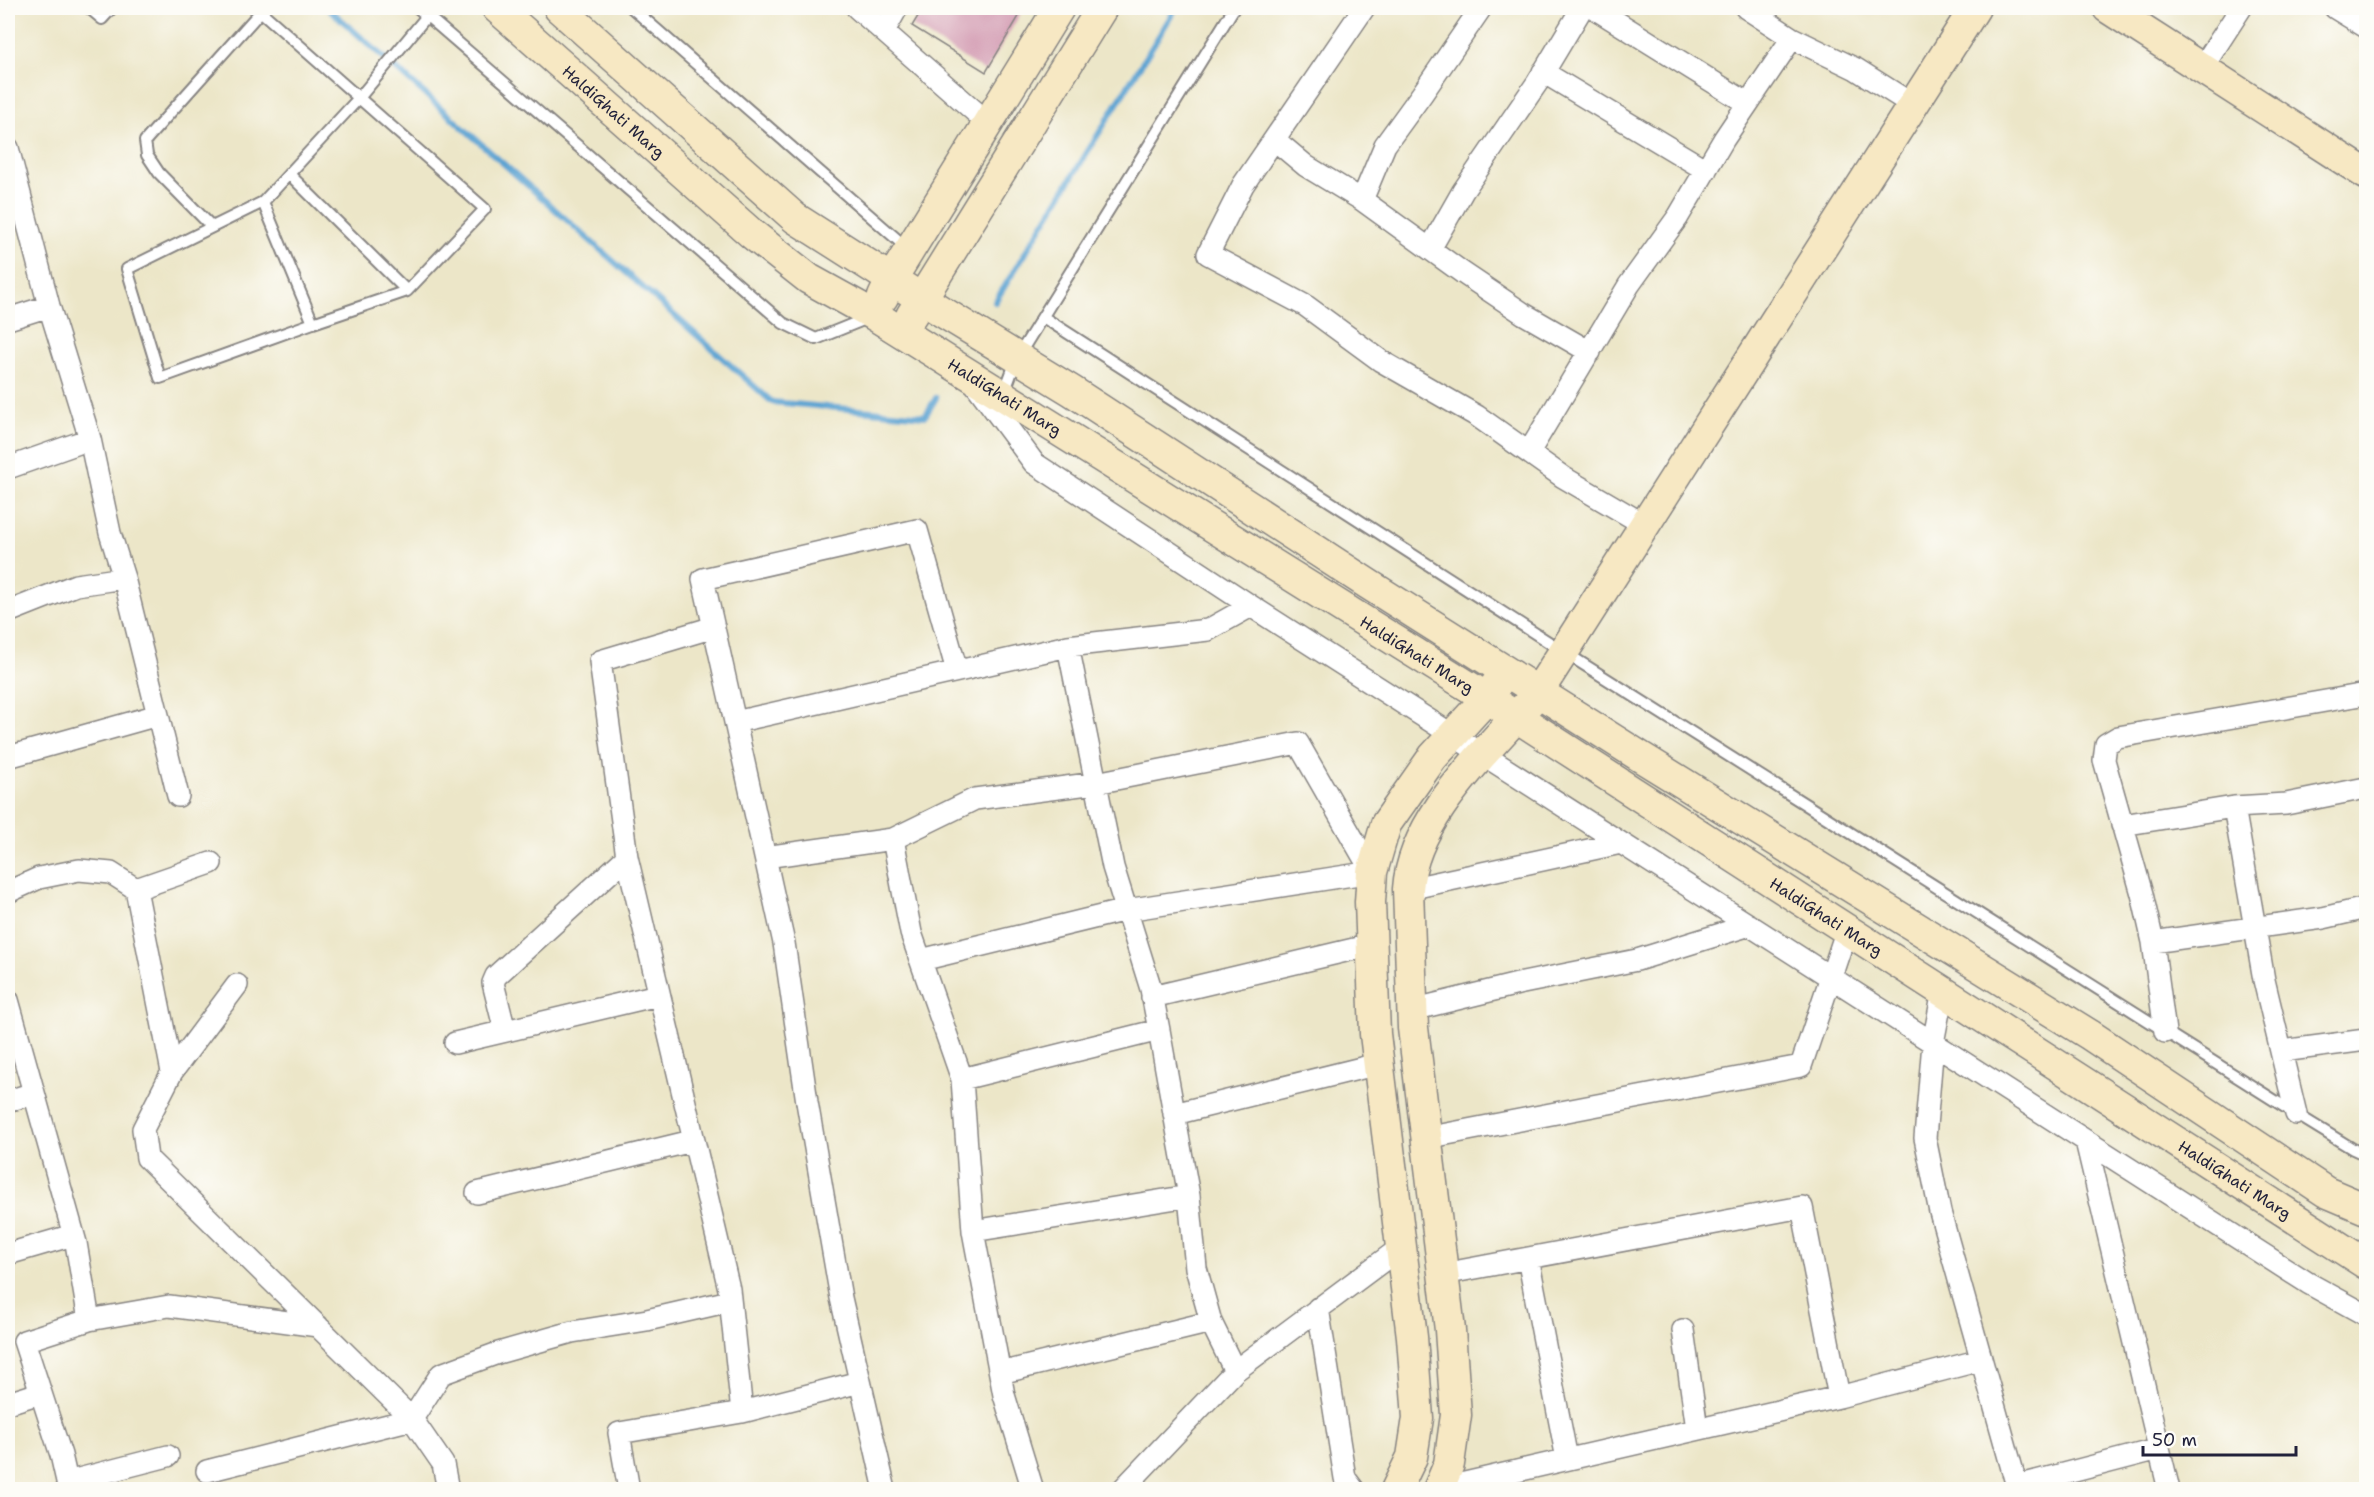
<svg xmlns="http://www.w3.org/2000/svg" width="2374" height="1497" font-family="'Shantell Sans',sans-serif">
<rect width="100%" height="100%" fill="#fdfcf7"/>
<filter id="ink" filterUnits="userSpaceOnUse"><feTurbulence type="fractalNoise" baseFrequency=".0167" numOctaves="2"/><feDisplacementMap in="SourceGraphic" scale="12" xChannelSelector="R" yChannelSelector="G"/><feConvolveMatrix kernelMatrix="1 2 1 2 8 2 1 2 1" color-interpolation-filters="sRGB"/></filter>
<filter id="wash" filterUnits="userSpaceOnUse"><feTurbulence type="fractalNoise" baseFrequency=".008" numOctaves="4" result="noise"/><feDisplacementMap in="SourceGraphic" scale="24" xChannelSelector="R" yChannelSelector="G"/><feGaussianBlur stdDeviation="1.35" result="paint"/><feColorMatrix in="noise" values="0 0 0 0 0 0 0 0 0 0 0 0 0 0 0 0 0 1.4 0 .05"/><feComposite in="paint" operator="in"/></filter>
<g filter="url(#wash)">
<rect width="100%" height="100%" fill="#ece6c8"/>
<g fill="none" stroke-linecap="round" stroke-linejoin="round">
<path stroke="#5ba3d2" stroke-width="6" d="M328,8L772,402L925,416L936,398
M995,302L1176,8"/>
</g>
<g id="blocks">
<path fill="#d39bb2" d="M923,8H1024L986,72L912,26Z"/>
</g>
</g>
<g filter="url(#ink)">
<use href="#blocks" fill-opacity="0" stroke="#878482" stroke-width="1.5"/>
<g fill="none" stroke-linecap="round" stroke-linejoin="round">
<g stroke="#878482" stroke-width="14">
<path id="lane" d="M89,8L102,19L112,8
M257,8L485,209L407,291L289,174
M418,8L783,323L816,339L868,318
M632,8L907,248
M263,202L313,323L407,291
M212,227L159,173L147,155L145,141L261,11
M1043,317L1564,652L2296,1114L2353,1149L2366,1155
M313,323L160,378L127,269L263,202L359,98L427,16
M1004,393L1017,358L1234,8"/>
</g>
<g stroke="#878482" stroke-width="24">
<path id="street" d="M857,8L988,123
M1364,8L1243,185L1208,254L1306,306L1381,361L1477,416L1563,477L1645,525
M1594,8L1747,103
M1746,8L1792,38L1856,69L1913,105
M2335,8L2366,27
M884,31L897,8
M2202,68L2241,8
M1543,72L1706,170
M1275,140L1306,166L1362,200L1463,273L1524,314L1590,352
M8,148L49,306L90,439L110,533L124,578L178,796
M1362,200L1385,145L1422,94L1481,8
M1430,249L1463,191L1537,83L1582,8
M8,319L49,306
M976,385L1034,463L1251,606L2308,1283L2366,1315
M1529,452L1629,285L1678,217L1724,139L1792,38
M8,468L90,439
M8,612L76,585L124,578
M1068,646L1113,867L1151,989L1159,1030L1189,1196L1196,1268L1211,1322L1235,1371L1122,1490
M735,722L703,579L917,530L957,671
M8,757L158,715
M2234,807L2264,980L2296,1114
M2122,825L2234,807L2286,804L2366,788
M893,839L911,933L962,1079L973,1231L1004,1395L1033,1490
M765,857L893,839L975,799L1096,783L1298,743L1372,872L1126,910L921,960
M211,863L136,889L172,1072L143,1129L147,1158L412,1419L443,1464L448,1490
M1408,889L1621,843
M8,892L39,878L79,870L111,873L136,889
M2153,942L2323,918L2366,908
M1943,991L1933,1043L1925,1138L1940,1212L2018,1490
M1152,997L1371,945
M8,1000L76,1243L89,1320
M1412,1010L1518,984L1637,960L1750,925
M505,1031L493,983L496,976L627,857
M2165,1032L2153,942L2142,894L2104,760L2106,744L2118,737L2366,694
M455,1043L658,995
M2282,1051L2366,1040
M172,1072L237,985
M962,1079L1159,1030
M8,1101L34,1093
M1174,1114L1378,1064
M1426,1138L1801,1066L1847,929
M2086,1141L2169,1490
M477,1193L692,1141
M973,1231L1189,1196
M8,1254L73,1235
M1528,1258L1567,1459
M1443,1274L1802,1207L1839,1397
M1318,1308L1345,1478L1354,1490
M1683,1330L1697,1429
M1235,1371L1400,1248
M1000,1373L1211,1322
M8,1403L40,1393
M742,1412L860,1382
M207,1471L412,1419L441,1374L498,1353L572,1332L647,1320L730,1301
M67,1482L168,1456
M2017,1486L2159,1449
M1439,1489L1839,1397L1981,1360
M69,1490L61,1455L24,1341L89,1320L169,1306L318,1326
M629,1490L619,1433L742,1412L729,1289L627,857L600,661L714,627
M885,1490L841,1298L807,1102L784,943L735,722L1068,646L1208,630L1251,606"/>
</g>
<g stroke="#878482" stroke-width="33">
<g id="secondary">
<path id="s1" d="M497,8L752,234L809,279L874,315L1487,698L2366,1264"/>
<path d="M559,8L795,218L941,311L1072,391L1368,584L1641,757L2090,1035L2326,1192L2366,1209"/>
<path d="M2108,8L2366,174"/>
<path d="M883,297L891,280L1059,8"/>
<path d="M911,316L1102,8"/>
<path d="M1396,1490L1412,1457L1418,1418L1412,1337L1375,1034L1370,902L1372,872L1386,824L1433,757L1487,698L1498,682"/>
<path d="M1438,1490L1449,1464L1456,1415L1450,1330L1413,1028L1408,889C1413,814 1492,748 1538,692L1975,8"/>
</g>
</g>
<use href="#lane" stroke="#fff" stroke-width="10"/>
<use href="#street" stroke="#fff" stroke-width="21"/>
<use href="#secondary" stroke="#f7e8c3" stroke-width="30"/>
</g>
</g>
<g text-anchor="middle" stroke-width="6" stroke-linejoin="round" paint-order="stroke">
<g font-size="16" fill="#22223b" stroke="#fdfcf7">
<text dy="6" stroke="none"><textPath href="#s1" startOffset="156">HaldiGhati Marg</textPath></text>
<text dy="6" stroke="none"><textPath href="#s1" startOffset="642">HaldiGhati Marg</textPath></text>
<text dy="6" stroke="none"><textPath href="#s1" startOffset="1128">HaldiGhati Marg</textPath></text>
<text dy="6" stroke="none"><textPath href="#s1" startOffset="1614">HaldiGhati Marg</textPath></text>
<text dy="6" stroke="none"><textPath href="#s1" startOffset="2100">HaldiGhati Marg</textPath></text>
</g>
</g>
<rect width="2374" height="1497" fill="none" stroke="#fdfcf7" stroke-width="30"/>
<path d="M2143 1446v9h153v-9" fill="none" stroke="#22223b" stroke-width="3"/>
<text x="2152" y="1446" font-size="18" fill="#22223b" stroke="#fdfcf7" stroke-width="4.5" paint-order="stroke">50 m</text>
</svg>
